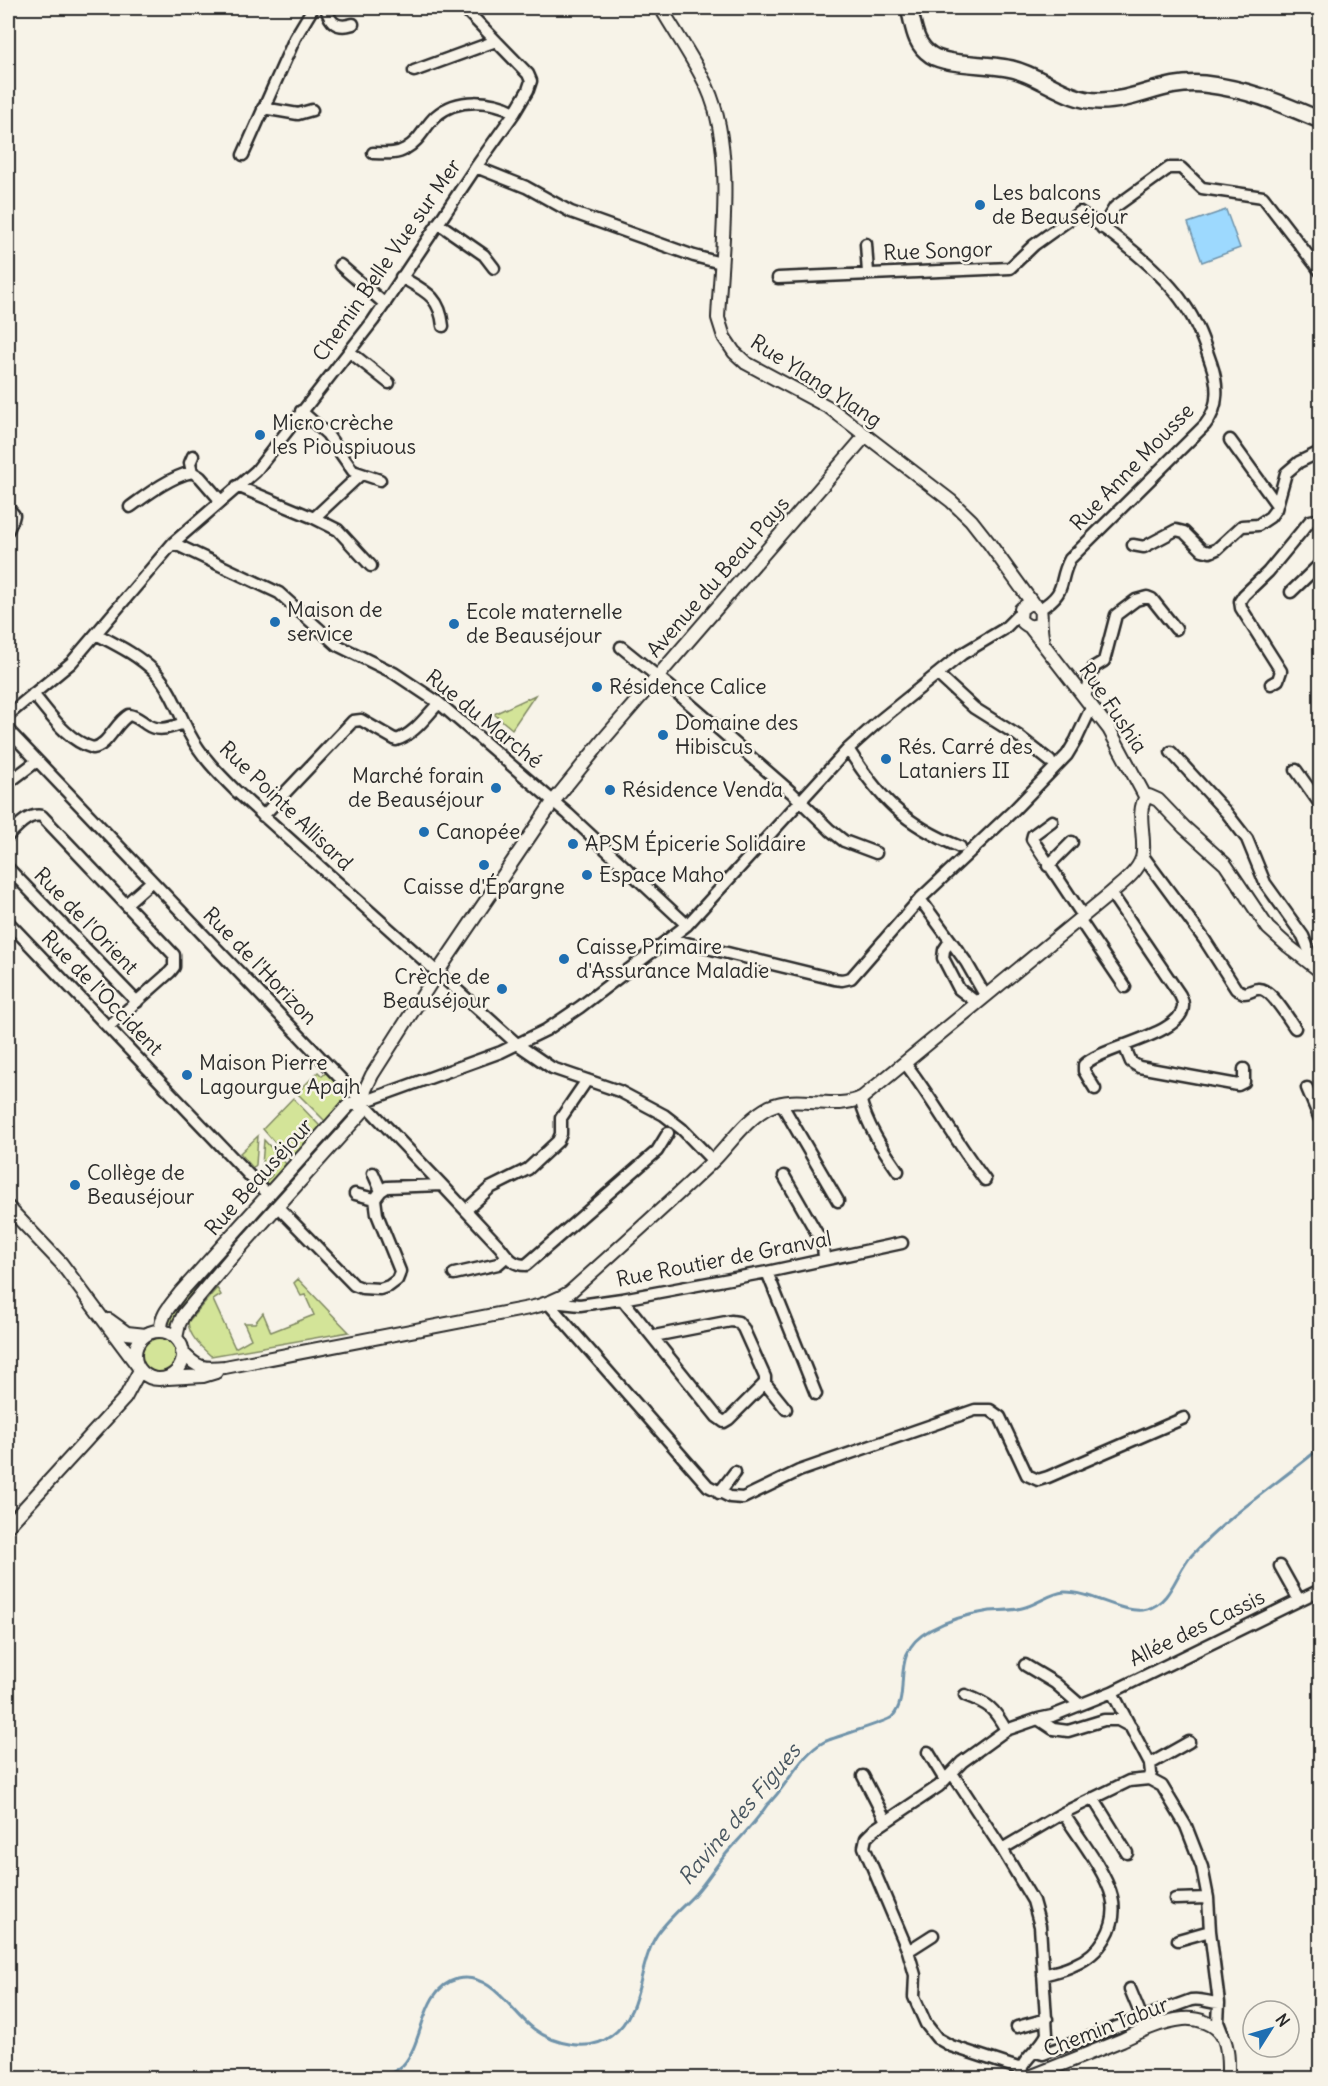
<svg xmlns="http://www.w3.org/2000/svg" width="1328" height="2086" font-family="Delius,sans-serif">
<rect width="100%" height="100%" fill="#f7f3e8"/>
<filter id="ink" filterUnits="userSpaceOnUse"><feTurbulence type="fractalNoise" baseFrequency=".0167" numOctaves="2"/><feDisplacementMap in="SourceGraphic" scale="12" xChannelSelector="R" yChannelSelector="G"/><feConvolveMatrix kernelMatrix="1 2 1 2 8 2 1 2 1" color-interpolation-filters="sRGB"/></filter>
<g filter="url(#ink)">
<path fill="#d3e498" stroke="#7f8862" stroke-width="1.5" d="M535,695L512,729L494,714Z
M318,1072L322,1076L327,1072L350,1097L326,1122L297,1093Z
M293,1098L319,1125L320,1131L293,1159H289L263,1129Z
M258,1136L256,1165L253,1168L240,1153Z
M264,1140L287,1165L270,1185L264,1186L254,1175H259L266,1181L272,1175L262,1165Z
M324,1140L327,1143L230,1252L227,1249Z
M210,1269L212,1272L178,1312L173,1323L168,1324L166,1322L174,1306Z
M298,1279L349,1332L211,1356C201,1347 189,1336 188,1322L217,1288L221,1295L213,1300L235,1348L251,1339L244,1323H255L263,1313L271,1332L314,1315L305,1295L301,1296L294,1283Z
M140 1355a19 19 0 1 1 38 0a19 19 0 1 1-38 0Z"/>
<path fill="#9dd9fe" stroke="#6f93aa" stroke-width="1.5" d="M1226,210L1240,248L1202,262L1188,223Z"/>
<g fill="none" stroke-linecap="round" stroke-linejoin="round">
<path stroke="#6f93aa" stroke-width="3" d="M380,2078C388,2074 396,2072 403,2065C425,2041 420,1989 457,1979C491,1971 512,2013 534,2029C554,2044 589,2053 611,2036C643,2013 637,1969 655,1938C665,1921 682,1908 695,1894C706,1882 715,1867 726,1854C740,1838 755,1823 767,1805C787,1787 799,1755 824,1742C837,1736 887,1722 892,1717C914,1693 886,1654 930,1630C948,1620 970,1614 990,1611C1001,1610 1011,1611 1022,1608C1036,1605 1050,1593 1064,1592C1091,1591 1125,1616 1147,1609C1172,1602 1176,1572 1192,1555C1230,1514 1278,1483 1320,1448"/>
<g stroke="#2b2b2b" stroke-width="15">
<path id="minor" d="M326,8C330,23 337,29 353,24
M414,71L496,41
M263,108L298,114L312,110
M373,153C384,153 396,155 405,149C421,140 424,127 436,116C457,97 492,100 515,112
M243,155L295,38L313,8
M476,167L526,187L571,212L694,256L721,263
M438,223L484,255L494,268
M1102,228L1115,207L1169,168H1181L1202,188L1263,197L1320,271
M866,244L868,273
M340,265L385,304
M401,277C425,291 440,296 443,326
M778,278L1010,268L1034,245L1080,212C1113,233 1163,272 1184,304C1197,322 1204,343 1211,363C1218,383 1220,407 1205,425L1070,559C1057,583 1069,591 1040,609
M350,352L389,383
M301,411L327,434L353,471L380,480
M1230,440L1277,505
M192,472L190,463L193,456
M237,486L314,518L361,474
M130,507C148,494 170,477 192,472L200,477L220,500
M8,508L14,515L13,519L8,530
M314,518L338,530L371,566
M173,543L279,593L337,645L394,673L439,703L568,814L687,925
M1133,545L1144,547L1176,530L1184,532L1202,550L1210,552L1217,549L1242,526L1258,525L1270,517L1276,509L1286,473L1299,462L1320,452
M1291,592L1320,564
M96,634C117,645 138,655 155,672C171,689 179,713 189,733C201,756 218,773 236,791L517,1044L552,1068L619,1091L664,1115L682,1129L713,1161
M621,647L668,685L791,792L830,830L844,841L876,853
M937,674L974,708L1017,735L1050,761
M1271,684L1278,680L1281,671L1241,608L1240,601L1244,595L1268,572L1310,521L1315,520H1320
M33,694C51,715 66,740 93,748C108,746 115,723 129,715C136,716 140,720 146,724C159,733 171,727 184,723
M1085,697L1094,667L1104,661L1116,615L1136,600L1147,597L1152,599L1176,629
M8,715L71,663L173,543L256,471L373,321L476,167L515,112L528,90L531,81L528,74L464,8
M8,730L442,1185L500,1247C507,1256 512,1265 526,1265L657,1151L668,1133
M848,749C880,799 904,824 960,847
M1171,752L1226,812L1247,839L1265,883L1303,936L1316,967
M1296,770L1320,804
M8,783L37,761
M263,816L353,721L361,720L396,740C414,735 427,715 439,703
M1052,821L1033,835L1032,839L1083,916
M8,836C17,827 28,813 42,816L174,955V967L170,972L108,1027
M1143,856L1204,939L1236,989L1244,993C1250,993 1253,989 1258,989C1270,987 1288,1018 1295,1028
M1048,866L1072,842
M8,868L137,1002
M920,899L966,962L985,995
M126,904L152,881
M1079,919L1125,987
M8,922L268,1195
M670,939L834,979L842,980L851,978L920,899L1013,811L1067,755L1076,740L1092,706
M950,941L944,950L943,958L959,989L976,1002
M1124,1045L1131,1062L1139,1067L1238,1085L1244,1082V1069
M905,1063C934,1101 956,1142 985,1180
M1307,1088L1320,1119
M1095,1089L1084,1071V1065C1102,1046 1186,1035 1183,1004C1183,1000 1181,998 1180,995L1111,893
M860,1098C867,1126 882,1148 898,1171
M363,1102L501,1052L546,1030L580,1007L687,925L848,749L879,721L962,654L1004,629L1020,613
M781,1103L838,1201
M373,1173L381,1191
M784,1176L823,1244L824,1259
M355,1194L375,1199
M277,1206L354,1285L362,1288L380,1289L389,1286L397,1280L399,1275L400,1271L377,1214L375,1199L381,1191L387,1187L442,1185
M466,1210L490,1188L528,1169L558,1141L561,1134V1118L587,1080
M767,1272L816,1394
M454,1274L498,1264L506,1257
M622,1299L717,1417L724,1422L729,1419L765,1383
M552,1302L580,1305L622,1299L767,1272L902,1243
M548,1303L708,1486L730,1497L743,1498L799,1471L975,1410H990L1000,1417L1027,1475L1038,1480L1048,1477L1184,1418
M654,1336L731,1321L738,1322L743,1328L765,1377V1383L786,1409
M719,1493L735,1472
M1280,1566L1299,1600
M1025,1665L1055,1683L1079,1704
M1112,1692L1150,1764L1151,1773L1149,1779
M965,1695C989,1704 994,1708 1006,1730
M1038,1719L1053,1729L1068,1731L1104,1720H1118L1131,1727
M928,1752L945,1780
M1150,1764L1189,1742
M952,1773L1002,1849L1033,1901L1040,1926L1047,2034C1041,2048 1027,2055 1021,2069L1023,2073
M863,1776L886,1821
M1093,1798L1127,1853
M1002,1849L1063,1813L1129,1781L1149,1779L1162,1786L1186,1826L1202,1867L1208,1898L1210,1931L1219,2003L1218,2022L1223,2035
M1175,1899L1208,1898
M1178,1940L1210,1931
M908,1951L933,1935
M1043,1975C1053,1972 1065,1970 1074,1965C1100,1954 1119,1926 1112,1897C1106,1872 1078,1836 1063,1813
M1130,1989L1142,2018
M1017,2027L1047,2019
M1036,2052L1043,2054L1191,2000C1202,1998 1208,2003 1219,2003
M1021,2069L951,2046L937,2038L926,2024L914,1997L915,1975L908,1951L864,1847L866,1838L875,1829L939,1786L962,1762L1006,1730L1038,1719L1052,1716L1112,1692L1320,1590"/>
</g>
<g stroke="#2b2b2b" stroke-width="16">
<path id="tertiary" d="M661,8C676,34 694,59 707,87C736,150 721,249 718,318L724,337L734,352L746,363L830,408L951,501L971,520L989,543L1033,604C1045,610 1039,616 1041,626C1041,632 1042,637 1043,643
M1033,604H1028L1021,609L1020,619C1025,625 1029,628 1037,625
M1030,627L1109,729L1146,798
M1146,798L1149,796L1158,800L1184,827L1225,864L1268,928L1288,946L1320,971
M8,1207L61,1263L137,1365
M109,1320L127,1333L146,1335
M161,1331C160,1315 171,1305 180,1293L345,1109L350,1104L363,1102
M135 1355a24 24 0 1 1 48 0a24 24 0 1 1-48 0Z
M176,1338L179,1324L184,1314L231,1258L363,1111L365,1090L372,1075L437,973L553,802L603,740L866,435
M182,1352C198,1369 203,1369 225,1367L529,1308C544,1305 557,1300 570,1292C618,1249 666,1206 713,1161C730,1144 746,1119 769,1107C798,1093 834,1112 863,1097L1111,893C1122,883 1137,873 1142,858C1147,841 1135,811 1146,798
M168,1378L203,1376L216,1372
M8,1526L125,1398L140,1370
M1027,2078C1058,2066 1090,2053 1122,2040C1141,2031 1162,2021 1183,2019C1198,2018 1216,2023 1223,2037C1229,2049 1228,2066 1228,2078"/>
</g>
<g stroke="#2b2b2b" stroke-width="20">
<path id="secondary" d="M909,8C914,26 914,44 931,55C947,66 990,63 1012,69C1042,76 1068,102 1101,101C1136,101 1165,80 1204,84C1248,89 1280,103 1320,120"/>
</g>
<use href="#minor" stroke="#f7f3e8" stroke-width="10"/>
<use href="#tertiary" stroke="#f7f3e8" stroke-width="12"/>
<use href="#secondary" stroke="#f7f3e8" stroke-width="15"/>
</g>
</g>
<g fill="#1f6fb2" stroke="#f7f3e8" stroke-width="2">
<circle cx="980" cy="205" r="6"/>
<circle cx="260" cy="435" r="6"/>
<circle cx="275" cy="622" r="6"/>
<circle cx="454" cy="624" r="6"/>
<circle cx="597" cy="687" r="6"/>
<circle cx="663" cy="735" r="6"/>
<circle cx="886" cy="759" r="6"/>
<circle cx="496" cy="788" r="6"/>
<circle cx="610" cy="790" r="6"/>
<circle cx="424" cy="832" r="6"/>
<circle cx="573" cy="844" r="6"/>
<circle cx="484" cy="865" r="6"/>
<circle cx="587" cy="875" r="6"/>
<circle cx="564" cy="959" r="6"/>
<circle cx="502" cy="989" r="6"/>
<circle cx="187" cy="1075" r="6"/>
<circle cx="75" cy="1185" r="6"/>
</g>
<g text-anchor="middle" stroke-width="5" stroke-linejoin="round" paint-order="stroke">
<g font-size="21" fill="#2b2b2b" stroke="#f7f3e8" text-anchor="start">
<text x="992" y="200">Les balcons<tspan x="992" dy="24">de Beauséjour</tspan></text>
<text x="272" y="430">Micro crèche<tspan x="272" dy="24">les Piouspiuous</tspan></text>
<text x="287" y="617">Maison de<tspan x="287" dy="24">service</tspan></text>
<text x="466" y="619">Ecole maternelle<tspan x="466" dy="24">de Beauséjour</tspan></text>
<text x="609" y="694">Résidence Calice</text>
<text x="675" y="730">Domaine des<tspan x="675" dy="24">Hibiscus</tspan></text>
<text x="898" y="754">Rés. Carré des<tspan x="898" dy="24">Lataniers II</tspan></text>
<text x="484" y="783" text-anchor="end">Marché forain<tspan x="484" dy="24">de Beauséjour</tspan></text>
<text x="622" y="797">Résidence Venda</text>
<text x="436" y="839">Canopée</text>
<text x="585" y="851">APSM Épicerie Solidaire</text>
<text x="599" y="882">Espace Maho</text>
<text x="484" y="894" text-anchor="middle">Caisse d'Épargne</text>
<text x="576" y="954">Caisse Primaire<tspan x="576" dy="24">d'Assurance Maladie</tspan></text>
<text x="490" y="984" text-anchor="end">Crèche de<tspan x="490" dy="24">Beauséjour</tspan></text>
<text x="199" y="1070">Maison Pierre<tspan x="199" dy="24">Lagourgue Apajh</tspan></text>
<text x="87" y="1180">Collège de<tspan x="87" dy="24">Beauséjour</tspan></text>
</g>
<g font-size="21" fill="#2b2b2b" stroke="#f7f3e8">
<text transform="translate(938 251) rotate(-2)" y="7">Rue Songor</text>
<text transform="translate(387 260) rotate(-55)" y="7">Chemin Belle Vue sur Mer</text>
<text transform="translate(816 381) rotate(33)" y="7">Rue Ylang Ylang</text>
<text transform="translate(1132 467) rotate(-46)" y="7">Rue Anne Mousse</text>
<text transform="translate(718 577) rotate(-49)" y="7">Avenue du Beau Pays</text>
<text transform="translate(1113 708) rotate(56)" y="7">Rue Fushia</text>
<text transform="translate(484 719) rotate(39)" y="7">Rue du Marché</text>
<text transform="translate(286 806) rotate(44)" y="7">Rue Pointe Allisard</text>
<text transform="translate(86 921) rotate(46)" y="7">Rue de l'Orient</text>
<text transform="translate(260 966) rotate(46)" y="7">Rue de l'Horizon</text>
<text transform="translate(102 993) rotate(46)" y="7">Rue de l'Occident</text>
<text transform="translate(259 1177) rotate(-48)" y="7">Rue Beauséjour</text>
<text transform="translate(724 1259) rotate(-11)" y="7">Rue Routier de Granval</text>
<text transform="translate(1197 1628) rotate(-26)" y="7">Allée des Cassis</text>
<text transform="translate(1106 2027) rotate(-21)" y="7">Chemin Tabur</text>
</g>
<g font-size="22" font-style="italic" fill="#485660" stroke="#f7f3e8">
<text transform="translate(739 1814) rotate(-50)" y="8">Ravine des Figues</text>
</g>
</g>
<rect width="1328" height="2086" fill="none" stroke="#f7f3e8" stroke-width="30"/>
<rect x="15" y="15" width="1298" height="2056" fill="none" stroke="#2b2b2b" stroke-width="2" filter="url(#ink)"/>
<g transform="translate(1271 2029) rotate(53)"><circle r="28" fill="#f7f3e8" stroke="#a5a39c" stroke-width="1.5"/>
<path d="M0-4.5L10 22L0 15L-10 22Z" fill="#1f6fb2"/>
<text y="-9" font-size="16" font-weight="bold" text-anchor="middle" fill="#2b2b2b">N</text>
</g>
</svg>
